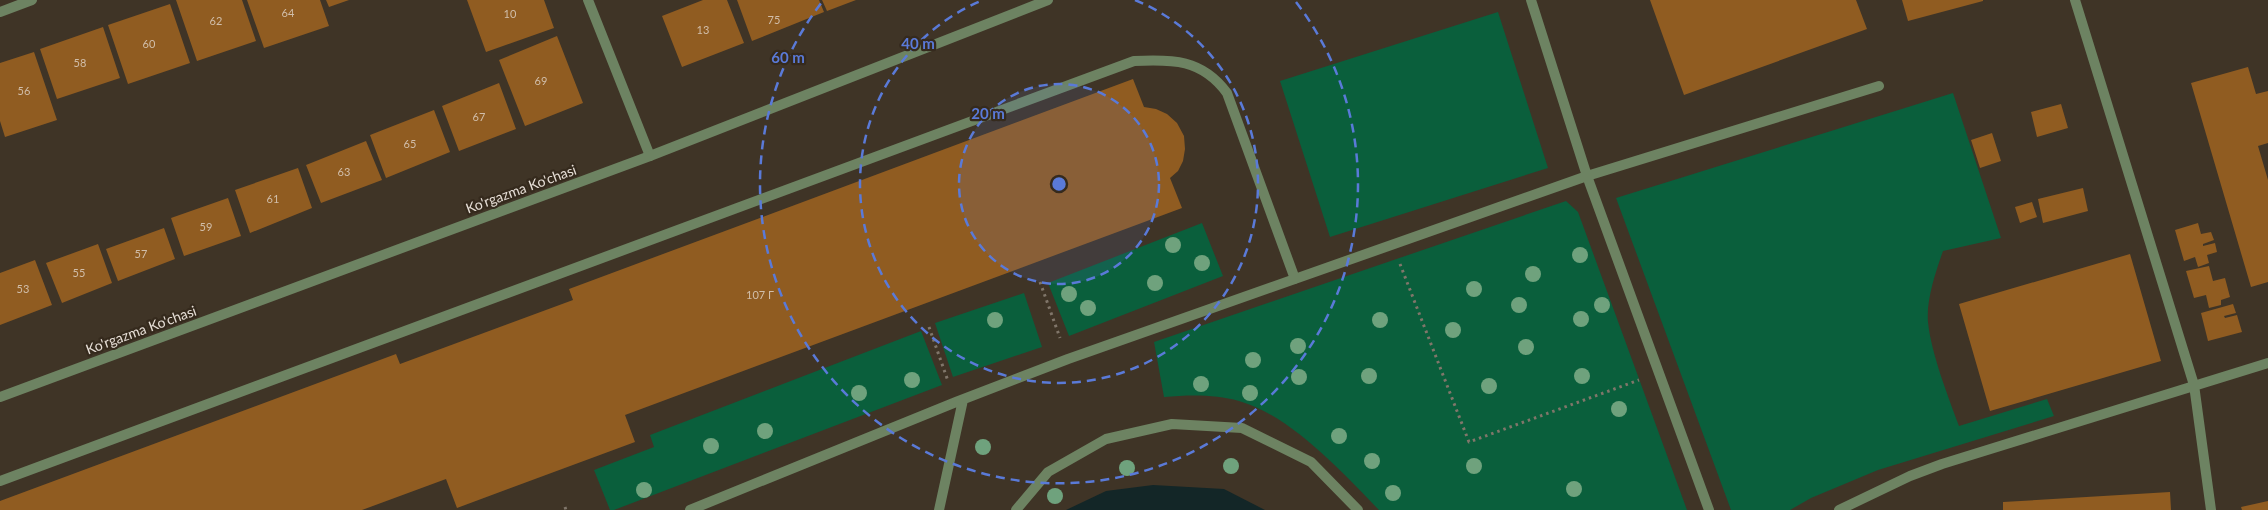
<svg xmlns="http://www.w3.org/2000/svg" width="2268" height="510" font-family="Lato,sans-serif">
<rect width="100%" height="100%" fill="#3f3426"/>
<path fill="#0a5f3c" d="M1498,12L1548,168L1330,237L1280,81Z
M1953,93L2001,238L1943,251C1936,271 1926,300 1928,322C1931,353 1948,396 1959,426L2047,399L2054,416L1878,470L1811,498L1790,510H1731L1616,198Z
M1566,201L1578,212L1687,510H1379C1343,473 1290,415 1239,401C1215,394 1188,395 1164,397L1154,342Z
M1202,223L1223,276L1069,336L1048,283Z
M1024,293L1042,347L953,377L935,323Z
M921,331L942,385L614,510H610L594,470L654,447L650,435Z"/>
<path fill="#132627" d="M1153,485L1224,489L1265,510H1066L1106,491Z"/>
<path fill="#905c21" d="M176,0H242L256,41L197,61Z
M247,0H320L329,26L264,48Z
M326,0H349L329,7Z
M467,0H544L554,28L486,52Z
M703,0H727L744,43L682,67L662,16Z
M737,0H819L824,12L752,41Z
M822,0H856L827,11Z
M1650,0H1856L1867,29L1684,95Z
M1902,0H1983V1L1908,21Z
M170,4L190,63L128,84L108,25Z
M103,27L120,78L57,99L40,49Z
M557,36L583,103L525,126L499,60Z
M34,52L57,120L5,137L0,121V63Z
M2248,67L2256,94L2268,91V143L2258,146L2268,180V282L2251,287L2191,83Z
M1133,79L1144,107L1156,109L1167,114L1177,123L1184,136L1185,149L1183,161L1178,171L1170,178L1182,208L625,415L635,442L457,508L446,479L362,510H0V501L396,354L400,364L573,300L569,289Z
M499,83L516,129L459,151L442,106Z
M2061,104L2068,128L2037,137L2031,112Z
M434,110L450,152L386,178L370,135Z
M1992,133L2001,161L1980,168L1971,140Z
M366,141L382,180L321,203L306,165Z
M298,168L312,208L250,233L235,190Z
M2083,188L2088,211L2043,223L2038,199Z
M228,198L241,236L184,256L171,218Z
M2032,202L2037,217L2020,223L2015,207Z
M2198,223L2201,234L2211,232L2214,240L2203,244V246L2215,243L2217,252L2207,255L2209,263L2198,267L2195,257L2184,261L2175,230Z
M164,228L175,259L118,281L106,249Z
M98,244L112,283L62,303L46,263Z
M2130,254L2161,361L1990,411L1959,304Z
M35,260L52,305L0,325V273Z
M2209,266L2213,281L2225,278L2230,297L2221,300V305L2209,308L2206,295L2194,298L2186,271Z
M2233,304L2236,313L2224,316L2225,318L2237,315L2242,332L2208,341L2201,313Z
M2170,492L2171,510H2003V502Z
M2268,501V510H2242L2241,507Z"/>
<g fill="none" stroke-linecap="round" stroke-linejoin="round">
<path stroke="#80766a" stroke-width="3" stroke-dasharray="2.5 4" stroke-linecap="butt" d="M1400,264L1469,442L1639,380
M1040,282L1060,338
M929,327L948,381
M565,507L566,510"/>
<path stroke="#6d8362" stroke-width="10" d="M1531,0L1587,176L1709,510
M2075,0L2194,385L2211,510
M0,481L1134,61C1172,59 1202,59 1227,93L1295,279
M690,510L956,402L1068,359L1587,176L1879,86
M939,510L963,400
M1016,510L1048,472L1106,439L1172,424L1242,428L1311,462L1358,510
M1839,510L1910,476L1942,464L2268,363"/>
<path stroke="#6d8362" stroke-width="10" d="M588,0L650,156
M0,12L32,0"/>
<path stroke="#6d8362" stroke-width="10" d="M0,397L650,156L1048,0"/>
</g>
<g fill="#6fa27d">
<circle cx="1173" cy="245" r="8"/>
<circle cx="1580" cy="255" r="8"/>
<circle cx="1202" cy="263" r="8"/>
<circle cx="1533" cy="274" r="8"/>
<circle cx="1155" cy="283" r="8"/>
<circle cx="1474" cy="289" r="8"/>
<circle cx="1069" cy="294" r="8"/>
<circle cx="1519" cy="305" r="8"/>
<circle cx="1602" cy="305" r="8"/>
<circle cx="1088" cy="308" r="8"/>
<circle cx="1581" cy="319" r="8"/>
<circle cx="995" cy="320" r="8"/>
<circle cx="1380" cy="320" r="8"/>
<circle cx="1453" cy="330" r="8"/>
<circle cx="1298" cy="346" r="8"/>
<circle cx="1526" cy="347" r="8"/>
<circle cx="1253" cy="360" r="8"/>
<circle cx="1369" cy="376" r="8"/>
<circle cx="1582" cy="376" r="8"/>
<circle cx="1299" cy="377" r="8"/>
<circle cx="912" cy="380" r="8"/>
<circle cx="1201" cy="384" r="8"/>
<circle cx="1489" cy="386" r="8"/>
<circle cx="859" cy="393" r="8"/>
<circle cx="1250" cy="393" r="8"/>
<circle cx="1619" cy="409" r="8"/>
<circle cx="765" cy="431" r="8"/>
<circle cx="1339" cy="436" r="8"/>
<circle cx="711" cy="446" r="8"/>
<circle cx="983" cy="447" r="8"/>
<circle cx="1372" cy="461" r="8"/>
<circle cx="1231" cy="466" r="8"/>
<circle cx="1474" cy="466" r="8"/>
<circle cx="1127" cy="468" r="8"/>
<circle cx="1574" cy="489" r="8"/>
<circle cx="644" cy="490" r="8"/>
<circle cx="1393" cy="493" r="8"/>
<circle cx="1055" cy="496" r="8"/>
</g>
<circle cx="1059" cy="184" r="100" fill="#5a7ad8" fill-opacity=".12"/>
<g fill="none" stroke="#5a7ad8" stroke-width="2.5" stroke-dasharray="9 6">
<circle cx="1059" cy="184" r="100"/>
<path d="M1135 0A199 199 0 1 1 983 0"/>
<path d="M1296 2A299 299 0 1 1 822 2"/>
</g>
<g text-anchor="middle" stroke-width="4.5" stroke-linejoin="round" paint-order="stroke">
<g font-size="11" fill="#d1beaa">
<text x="288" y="17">64</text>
<text x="510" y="18">10</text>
<text x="774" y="24">75</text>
<text x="216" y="25">62</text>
<text x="703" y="34">13</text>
<text x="149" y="48">60</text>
<text x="80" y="67">58</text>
<text x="541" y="85">69</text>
<text x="24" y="95">56</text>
<text x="479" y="121">67</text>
<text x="410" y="148">65</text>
<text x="344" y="176">63</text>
<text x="273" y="203">61</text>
<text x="206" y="231">59</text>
<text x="141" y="258">57</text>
<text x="79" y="277">55</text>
<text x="23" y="293">53</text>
<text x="760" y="299">107 Г</text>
</g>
<g font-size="14" fill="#e7dfd7" stroke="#352a1d">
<text transform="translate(521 189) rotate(-20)" y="5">Ko'rgazma Ko'chasi</text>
<text transform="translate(141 330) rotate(-20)" y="5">Ko'rgazma Ko'chasi</text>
</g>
</g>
<circle cx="1059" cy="184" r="8" fill="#5a7ad8" stroke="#352a1d" stroke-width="2.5"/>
<g font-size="15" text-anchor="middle" font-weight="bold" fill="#5a7ad8" stroke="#352a1d" stroke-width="4.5" stroke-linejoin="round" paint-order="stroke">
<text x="918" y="49">40 m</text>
<text x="788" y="63">60 m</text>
<text x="988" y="119">20 m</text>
</g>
</svg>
